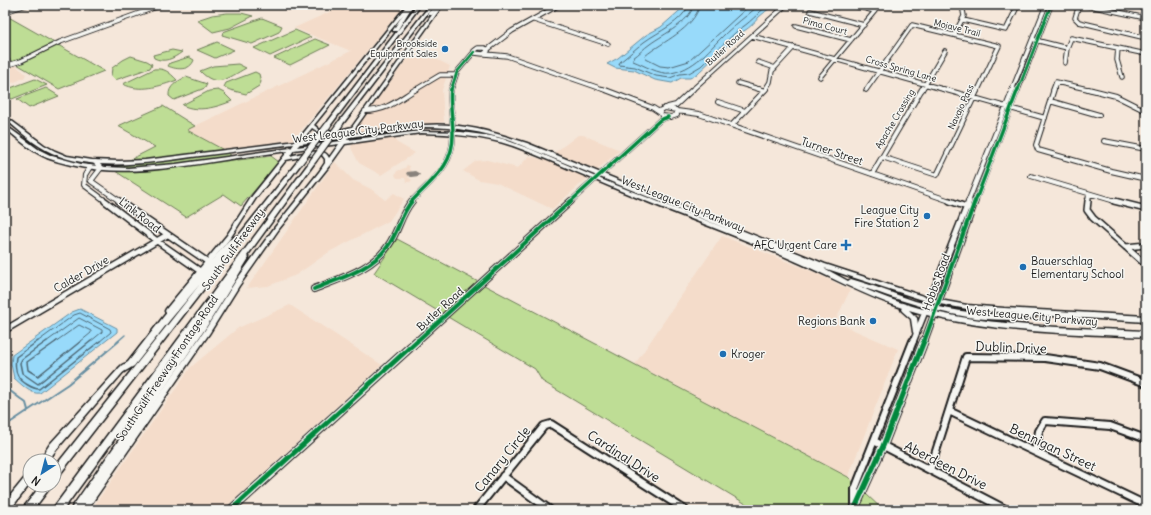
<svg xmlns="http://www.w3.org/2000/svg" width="1151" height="515" font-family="Delius,sans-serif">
<rect width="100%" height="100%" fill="#f5e7da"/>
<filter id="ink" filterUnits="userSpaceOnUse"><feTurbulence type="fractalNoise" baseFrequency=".025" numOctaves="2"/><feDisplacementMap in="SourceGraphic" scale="8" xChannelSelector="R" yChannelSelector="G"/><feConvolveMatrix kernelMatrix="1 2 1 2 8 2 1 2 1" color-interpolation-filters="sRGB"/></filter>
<g filter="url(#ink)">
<path fill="#f4dcca" d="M345,5H389L401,10L293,140L222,149L187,130L351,51L294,28Z
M410,55L432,57L450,66L442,90L444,122L396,127V142L415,153L381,175L359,163L351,148L357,127Z
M15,65L26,74L24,78L5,86V68Z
M578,135H583L620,150L552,209L497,183L479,180L463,171L476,161L487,160L518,168L529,156L545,160Z
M335,162L353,180L371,189L385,200L394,193L404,199L389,221L329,252L296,275L268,286L247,288Z
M407,165L410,166L409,169L412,173L420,174L418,176L411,175L408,177L412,180L410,182H406L405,178H397L395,175L397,171L405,168Z
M722,236L816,273L850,290L835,322L898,349L848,477L635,364Z
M290,305L382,365L223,510H91L191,367L238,328Z"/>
<path fill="#bedd95" stroke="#6d7c58" d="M227,13H241L253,16L230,28L213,32L197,20L212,15Z
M5,15L104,71L59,89L5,57Z
M262,18L282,26L279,32L252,44L222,35L223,32Z
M295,30L311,37L270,56L254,48Z
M315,39L330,45L290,65L274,58Z
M217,42L234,50L215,58L197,50Z
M172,50L182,52C173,59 164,63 154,58L153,55Z
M131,56L147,61L152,64L150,68L115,80L111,76L112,68L123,60Z
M189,57L194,60C190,71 177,70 168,66L170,63Z
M238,64L246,68C228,78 217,89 200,71L213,66Z
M154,69C165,68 169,72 177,80C161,86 140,93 123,84Z
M255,72L259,74L261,82L259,86L246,94L230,90L224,87L226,83Z
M186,77L207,84L205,88L174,100L169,96C168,86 178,81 186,77Z
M35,79L47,85L12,99L5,95V90Z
M46,88L59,96L29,108L17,99Z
M218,90L224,93L232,101C217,107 198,113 182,105L209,91Z
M163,106L195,126L187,130L222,149L238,160L271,156L279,162L241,206L224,194L186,217L112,169L155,147L118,126Z
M397,239L848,477L883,510H756L542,381L535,369L374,273Z"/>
<path fill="#98dafa" stroke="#668ea1" d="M686,5H772V6C768,10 763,13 759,17C754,23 749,29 740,33L697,74L690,78H681L672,83L655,80L634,70L615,68L607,64L618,58L646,35L661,27Z
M80,309L117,328V332L40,393C31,395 21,384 14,378L11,364L12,355L72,312Z"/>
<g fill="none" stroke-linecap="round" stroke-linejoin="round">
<path stroke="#4e6875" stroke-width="1" d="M689,5C681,23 659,31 644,42C636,48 628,56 620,62L619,65L635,67L656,76L670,78L680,74L689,73L701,66L738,30C749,24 758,13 768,5
M694,5C688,24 665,33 650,44C644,48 639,54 633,58V61C644,65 659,75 671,73C699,68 713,43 734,26C742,19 751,12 760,5
M700,5C693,30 663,41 645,56L646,59L660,66L669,67L689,61L750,5
M37,342L74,315L80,313L110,329L111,332L99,342
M46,342L79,318L102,330V332L90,342
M55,342L79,325L91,331V333L80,342"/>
<path stroke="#4e6875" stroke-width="1.5" d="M38,341L16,357C15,362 15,371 18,376C21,382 33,389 39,389L100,341
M47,341L22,359L20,363L22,373L38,384L91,341
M57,341L27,362L28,370L38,376L81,341"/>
<path stroke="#668ea1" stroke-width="1.5" d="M117,342L125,335"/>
<path stroke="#668ea1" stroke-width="2" d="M5,387L26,403L28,410L27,412
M5,426L68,384L119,341"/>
<path fill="#88827b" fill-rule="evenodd" d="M415,171L420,174L419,176L411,177L406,174L407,172Z"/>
<g stroke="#1c1c1c" stroke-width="5.5">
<path id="minor-far3" d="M1079,5L1075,18L1079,22L1146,38
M1085,5L1146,18
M810,11L864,25
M5,12L26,5
M534,20L608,44
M963,20L1006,30L1018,5
M796,26L851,40
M954,35L964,16L962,5
M752,36L946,90
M1035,40L1067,48
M478,48H485L488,51L483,54L475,53L474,51Z
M1118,48L1117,60L1122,77
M487,50L512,31L559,5
M485,54L507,56L605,90
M758,62L775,68
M1065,63L1067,48L1071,38L1146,54
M5,66L21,61L60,42L162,5
M820,77L875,11L851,5
M738,83L762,90
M415,90L440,75H455
M451,90L457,72L474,52
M692,90L786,5
M765,90L770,82L772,71L794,47
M866,90L912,25L999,46L978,90
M922,90L945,51
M1012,90L1046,5
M1018,90L1051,5
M1053,90L1056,82L1092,90"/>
</g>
<g stroke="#1c1c1c" stroke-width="6">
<path id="minor-far2" d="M603,89L653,108L659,112
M759,89L764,91
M943,89L1045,118
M1054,89L1036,145L1038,150L1111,171L1146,179
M1088,89L1116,96L1146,111
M1050,101L1099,115
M718,102L745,111
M668,107L676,105L693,89
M665,108L676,110L677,115L671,117L662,116L659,111Z
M365,111C387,111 398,100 416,89
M677,111L699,114L953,202
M732,125L766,89
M1104,141L1146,149
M882,157L937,175L978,89
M95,162L101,168L91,181L121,202
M90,167L85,175L84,185L107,202
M872,174L922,89
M1031,176L1118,202
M411,202C431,180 454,167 453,133C453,119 449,104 451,89
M570,202L660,120L668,117
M968,202L1013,89
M975,202L1018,89
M1088,202L1089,194"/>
</g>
<g stroke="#1c1c1c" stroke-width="8">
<path id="minor-far1" d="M105,201L157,241L200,271
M119,201L208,262
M950,201L969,208
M1088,201L1087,210L1093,218L1146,265
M1114,201L1146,209
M1126,247L1146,245
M314,289C341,278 374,269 390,243C399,229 401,214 412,201
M5,330L167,235
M416,342L571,201
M913,342L969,201
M924,342L975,201"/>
</g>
<g stroke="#1c1c1c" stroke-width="10">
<path id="minor" d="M949,411L1146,505
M874,441L1007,510
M1035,452L1039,431L1045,421L1110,426L1146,439
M930,470L966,357L1045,358L1100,366L1146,383
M503,476L550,510
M855,506V489L913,341
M231,510L417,341
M476,510L544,426L551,424L685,510
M854,510L883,446L924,341"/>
</g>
<g stroke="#1c1c1c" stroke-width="3">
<path id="major" d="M407,5H411L314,125L321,131L340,130L352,127L439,5H443L351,134C376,131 400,126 424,125C459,122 494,132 527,143L825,264L929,298L967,305L1004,308L1146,316V322L1037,315L1034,318C971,326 917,306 859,286C947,328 1050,326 1146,331V337C1069,333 984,333 909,310L917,318L919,332L918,334L916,335L914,334L913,332L911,319L902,311L901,309L902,308C862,295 826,274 788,258C737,236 684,217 633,196C593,180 554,161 513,146C483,136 453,134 421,133L345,144L330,165L279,229L239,286L209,334L87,510H78L205,330L235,282L275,227L319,172L325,163V159L322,155L305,156L286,160L256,198L231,237L170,313H166L165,311L166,309L227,235L252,196L288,151C267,154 246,157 225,160C174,168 121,177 71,165C63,163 55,161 47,158C31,151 18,139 5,128V125L38,149L52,156L81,164L105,167L128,168L176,164L291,148L294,144C263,148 231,152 200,156C154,162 95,173 52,153C34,145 20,131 5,119V116L44,145L55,151L67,156L92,160L119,161L145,160L297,141ZM425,127C455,127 483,132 511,141L730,230L598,178L530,149L503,139L491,136L461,132L421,131L347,140L349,137ZM312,128L320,133L340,132L349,130L346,135L302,140ZM344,138L341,141L297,147L300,144ZM339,144L329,158C328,156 327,154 325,153C318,149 297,154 290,156L294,150ZM824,268L929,302L967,309L1018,314C984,316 948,310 915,301C894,294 873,285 851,279L848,281Z
M124,364L126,365L128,367L126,369L56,450L48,461H39L50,444L122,365Z
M30,474V484L10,510H5V502L27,475Z"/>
</g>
<g stroke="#1c1c1c" stroke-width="3">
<path id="highway" d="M409,5H413L397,31H393V30Z
M417,5H421L330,126H326V124Z
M430,5H434L342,125H338V123Z
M436,5H440L432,15H428V13Z
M313,159L316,161L247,256L249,258L205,329L81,510H70L199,325L213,303L63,510H52L54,507L311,160Z
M299,161L302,163L301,164L57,478L54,480V468L200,284L170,320L134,366L122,373L119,372L118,370L119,368L128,362L164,316L229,240L240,234L297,162Z
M41,485H52L33,510H22L24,507Z"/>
</g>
<use href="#minor-far3" stroke="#f6f6f2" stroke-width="3.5"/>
<use href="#minor-far2" stroke="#f6f6f2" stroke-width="4"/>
<use href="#minor-far1" stroke="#f6f6f2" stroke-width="5"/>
<use href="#minor" stroke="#f6f6f2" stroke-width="6"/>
<use href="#major" fill="#f6f6f2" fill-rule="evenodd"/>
<use href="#highway" fill="#f6f6f2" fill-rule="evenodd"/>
<g stroke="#1c1c1c" stroke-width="8" stroke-linecap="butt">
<path id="highway-bridge" d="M313,161L340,124
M299,163L328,125"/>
</g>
<use href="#highway-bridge" stroke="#f6f6f2" stroke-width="5.5"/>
<g stroke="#f6f6f2" stroke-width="4">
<path id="cycleway-far3" d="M451,90L457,72L474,52
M1018,90L1051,5"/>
</g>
<g stroke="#f6f6f2" stroke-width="5.5">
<path id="cycleway-far2" d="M411,202C431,180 454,167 453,133C453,119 449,104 451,89
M570,202L660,120L668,117
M975,202L1018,89"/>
</g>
<g stroke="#f6f6f2" stroke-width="6">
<path id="cycleway-far1" d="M314,289C341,278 374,269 390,243C399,229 401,214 412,201
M416,342L571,201
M924,342L975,201"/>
</g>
<g stroke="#f6f6f2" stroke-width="8">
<path id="cycleway" d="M231,510L417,341
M854,510L883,446L924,341"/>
</g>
<use href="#cycleway-far3" stroke="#00873e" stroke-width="2.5"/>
<use href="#cycleway-far2" stroke="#00873e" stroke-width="3.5"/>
<use href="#cycleway-far1" stroke="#00873e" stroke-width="4"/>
<use href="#cycleway" stroke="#00873e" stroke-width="5"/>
</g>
</g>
<g fill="#1f6fb2" stroke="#f6f6f2" stroke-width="1.5">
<circle cx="445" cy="49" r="4"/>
<circle cx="927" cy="216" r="4"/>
<path d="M844 239h4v4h4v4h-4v4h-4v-4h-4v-4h4z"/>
<circle cx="1023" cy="267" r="4"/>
<circle cx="873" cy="321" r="4"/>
<circle cx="723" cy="354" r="4"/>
</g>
<g text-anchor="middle" stroke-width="3" stroke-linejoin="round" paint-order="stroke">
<g font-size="9" fill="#1c1c1c" stroke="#f6f6f2">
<text transform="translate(825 26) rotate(15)" y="3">Pima Court</text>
<text transform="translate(957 28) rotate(14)" y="3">Mojave Trail</text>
<text transform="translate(725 48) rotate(-42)" y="3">Butler Road</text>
<text transform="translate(901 69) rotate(16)" y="3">Cross Spring Lane</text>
<text transform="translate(961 107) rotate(-65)" y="3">Navajo Pass</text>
<text transform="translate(895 119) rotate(-59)" y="3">Apache Crossing</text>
</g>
<g font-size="9" fill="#1c1c1c" stroke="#f6f6f2" text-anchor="end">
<text x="437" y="47">Brookside<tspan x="437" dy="10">Equipment Sales</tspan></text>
</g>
<g font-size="11" fill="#1c1c1c" stroke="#f6f6f2">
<text transform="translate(358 131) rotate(-7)" y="4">West League City Parkway</text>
<text transform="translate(832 151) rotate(19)" y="4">Turner Street</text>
<text transform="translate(683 204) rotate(22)" y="4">West League City Parkway</text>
<text transform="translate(140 215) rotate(38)" y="4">Link Road</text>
<text transform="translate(233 249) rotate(-54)" y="4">South Gulf Freeway</text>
<text transform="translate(81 274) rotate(-30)" y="4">Calder Drive</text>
<text transform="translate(936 282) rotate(-70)" y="4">Hobbs Road</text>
<text transform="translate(440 309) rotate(-42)" y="4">Butler Road</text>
<text transform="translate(1032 316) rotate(5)" y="4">West League City Parkway</text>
<text transform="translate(167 368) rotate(-56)" y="4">South Gulf Freeway Frontage Road</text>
</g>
<g font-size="11" fill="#1c1c1c" stroke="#f6f6f2" text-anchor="end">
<text x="919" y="214">League City<tspan x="919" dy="13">Fire Station 2</tspan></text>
<text x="837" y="249">AFC Urgent Care</text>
<text x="1031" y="265" text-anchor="start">Bauerschlag<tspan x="1031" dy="13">Elementary School</tspan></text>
<text x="865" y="325">Regions Bank</text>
<text x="731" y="358" text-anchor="start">Kroger</text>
</g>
<g font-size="13" fill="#1c1c1c" stroke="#f6f6f2">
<text transform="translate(1011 347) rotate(2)" y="5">Dublin Drive</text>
<text transform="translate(1053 447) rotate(25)" y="5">Bennigan Street</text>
<text transform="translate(624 456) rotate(33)" y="5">Cardinal Drive</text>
<text transform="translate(502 459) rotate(-51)" y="5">Canary Circle</text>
<text transform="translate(946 465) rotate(27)" y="5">Aberdeen Drive</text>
</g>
</g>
<rect width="1151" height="515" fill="none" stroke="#f6f6f2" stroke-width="20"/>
<rect x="10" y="10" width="1131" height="495" fill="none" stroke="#1c1c1c" stroke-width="1.5" filter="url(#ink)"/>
<g transform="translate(42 473) rotate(216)"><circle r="19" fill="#f6f6f2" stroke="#9f9f9c"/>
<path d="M0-3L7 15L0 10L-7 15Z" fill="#1f6fb2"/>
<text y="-6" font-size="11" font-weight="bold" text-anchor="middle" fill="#1c1c1c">N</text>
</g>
</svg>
